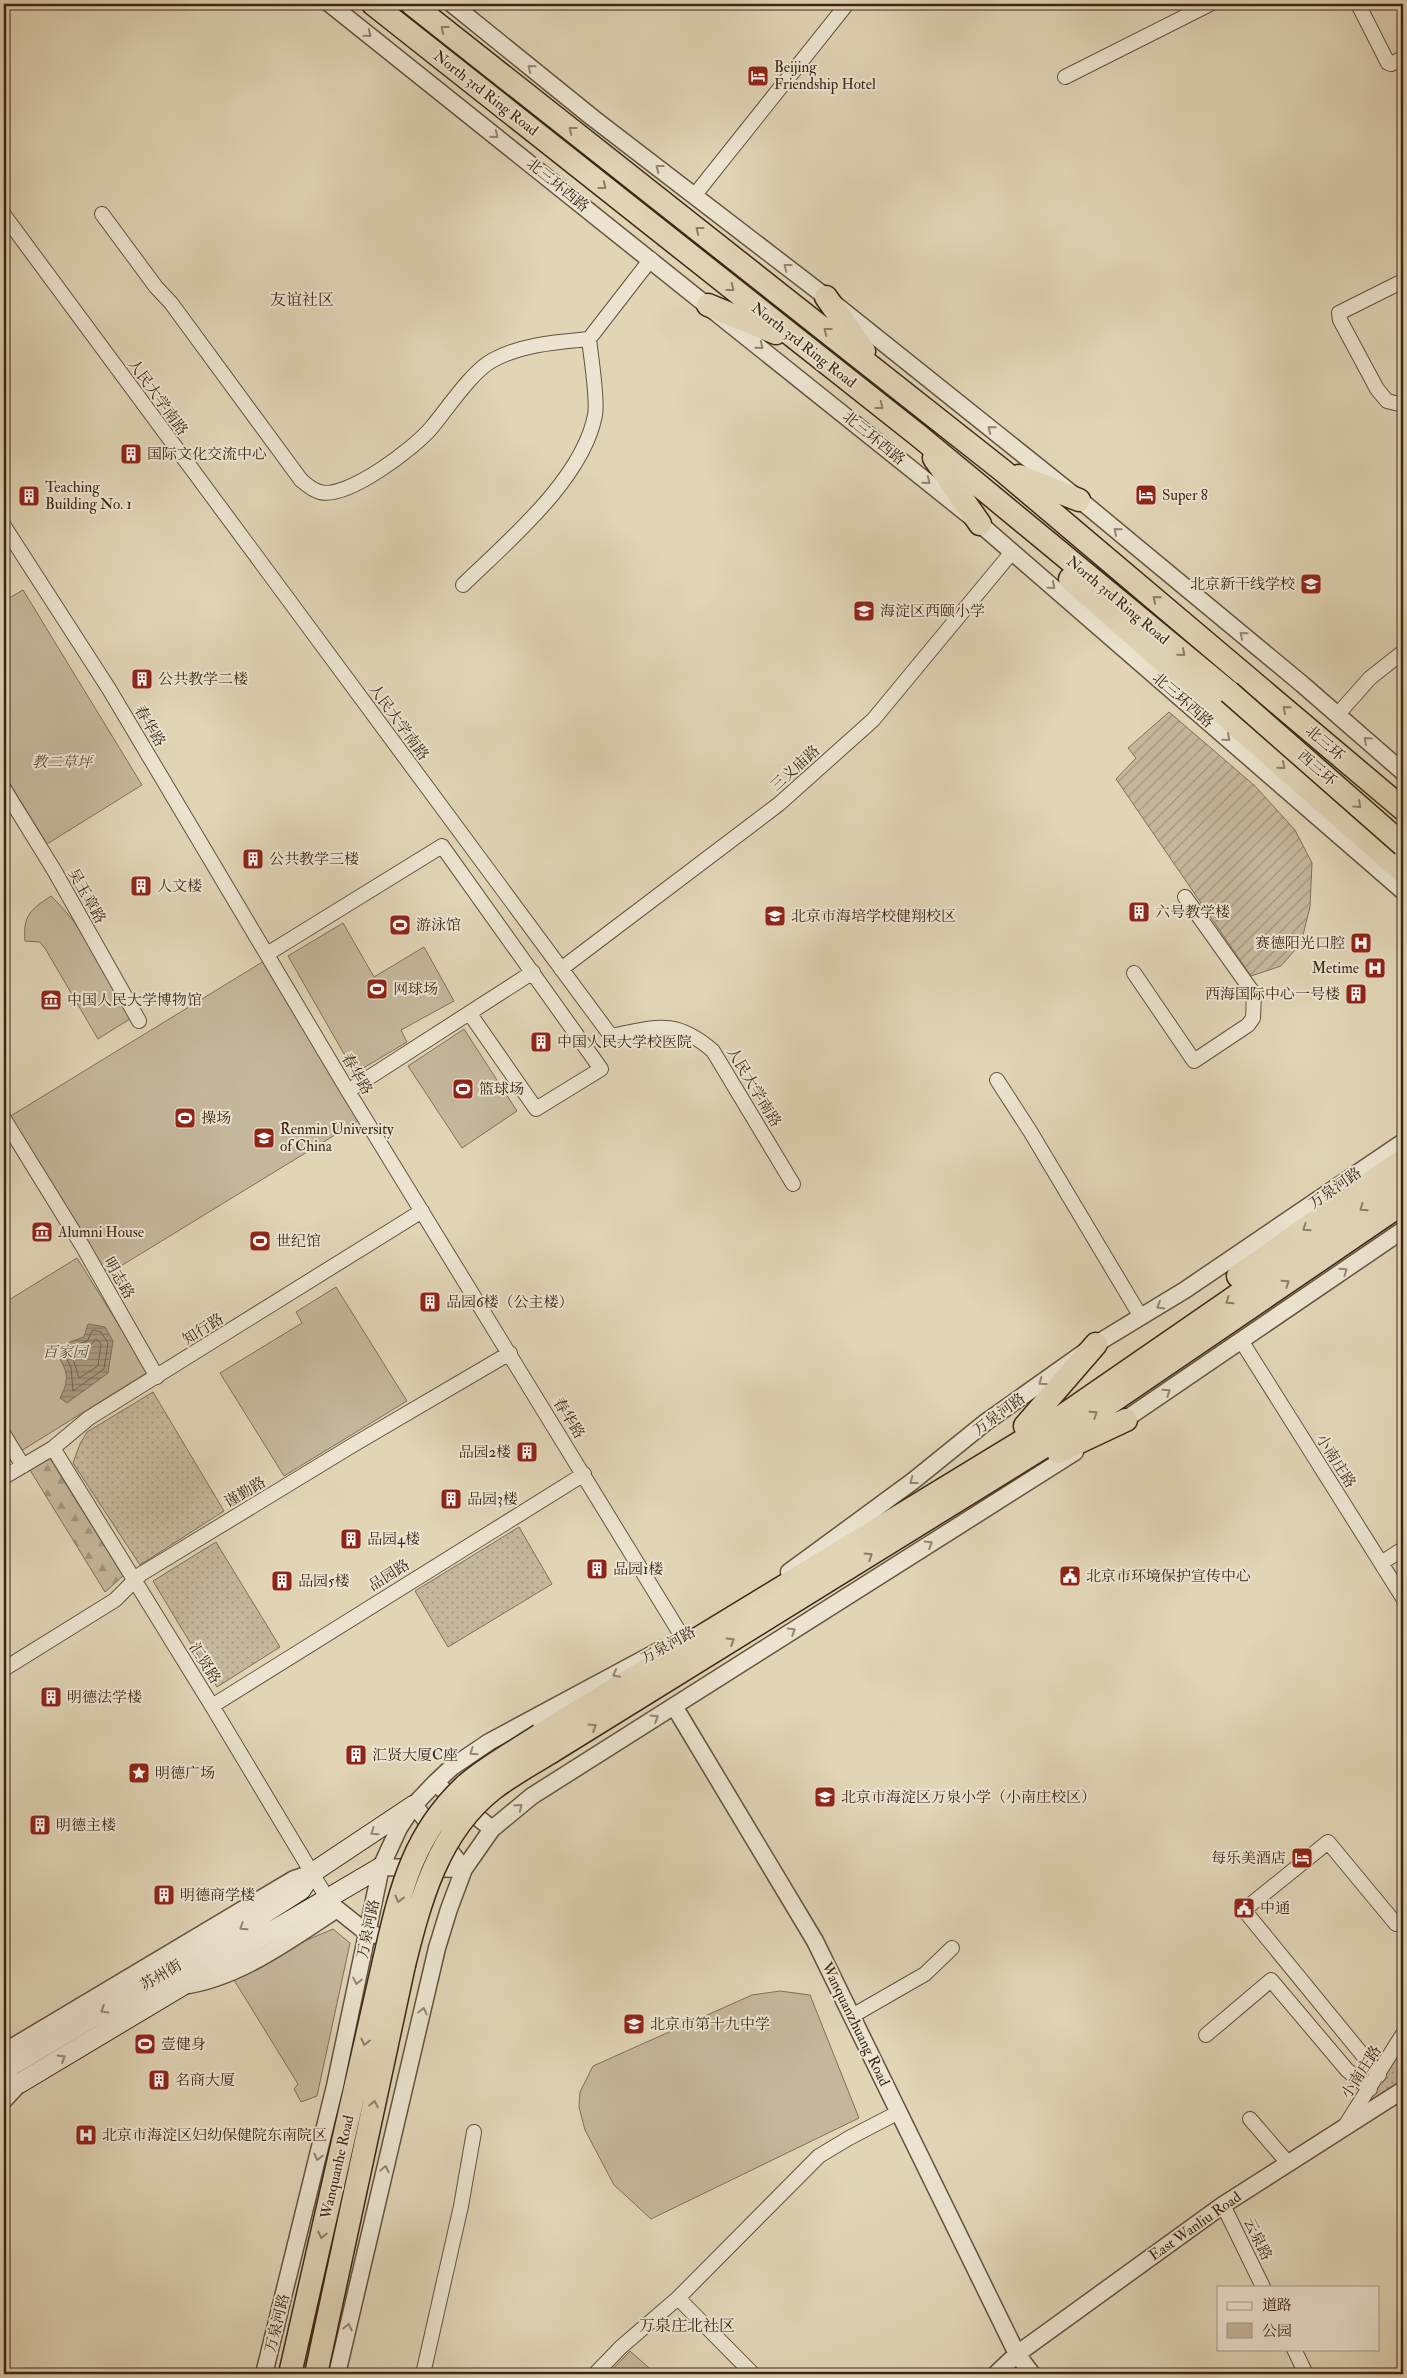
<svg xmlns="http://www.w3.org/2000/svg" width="1407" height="2378" font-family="'IM FELL Double Pica','Noto Serif SC',serif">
<defs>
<pattern id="grass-dots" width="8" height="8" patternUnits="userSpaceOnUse" patternTransform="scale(1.25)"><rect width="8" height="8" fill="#c5b79b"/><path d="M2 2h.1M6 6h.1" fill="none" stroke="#a1957d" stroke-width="1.8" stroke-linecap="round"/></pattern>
<pattern id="forest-firs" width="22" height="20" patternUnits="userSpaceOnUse" patternTransform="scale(1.25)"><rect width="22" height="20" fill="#c5b79b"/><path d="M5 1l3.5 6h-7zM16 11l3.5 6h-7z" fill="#a1957d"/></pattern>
<pattern id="garden-furrows" width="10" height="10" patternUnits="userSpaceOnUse" patternTransform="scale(1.25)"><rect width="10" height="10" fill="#c5b79b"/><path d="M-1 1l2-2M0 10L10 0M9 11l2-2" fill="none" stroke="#a1957d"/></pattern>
<pattern id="water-rules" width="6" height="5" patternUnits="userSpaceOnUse" patternTransform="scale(1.25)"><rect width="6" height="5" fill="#a99a80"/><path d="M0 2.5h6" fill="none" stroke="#8b7d68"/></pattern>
</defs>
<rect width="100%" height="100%" fill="#e1d5b6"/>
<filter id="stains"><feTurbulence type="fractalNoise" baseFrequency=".004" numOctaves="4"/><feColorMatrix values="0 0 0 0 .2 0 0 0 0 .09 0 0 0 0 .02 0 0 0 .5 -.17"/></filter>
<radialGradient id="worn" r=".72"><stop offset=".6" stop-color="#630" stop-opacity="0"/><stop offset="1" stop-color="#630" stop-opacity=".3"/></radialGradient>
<path fill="url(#grass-dots)" stroke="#806e59" d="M153,1392L224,1511L140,1565L73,1463L80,1444L87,1432Z
M519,1527L552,1584L448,1647L415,1591Z
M216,1542L280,1647L217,1687L153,1581Z
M1403,2044V2085L1365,2107Z"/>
<path fill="url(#forest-firs)" stroke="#806e59" d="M49,1457L123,1576L105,1592L30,1470L31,1463Z"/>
<path fill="#c5b79b" stroke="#806e59" d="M23,590L142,785L47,844L4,774V601Z
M51,896C87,931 108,974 133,1017L98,1039L46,950L40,942L25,941C23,915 30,910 51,896Z
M343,923L374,977L424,947L454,1001L401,1030L407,1042L355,1073L288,956Z
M264,961L361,1119L106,1275L9,1117Z
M464,1029L517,1111L462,1148L408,1066Z
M77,1258L148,1372L21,1451L4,1423V1303Z
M336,1287L407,1401L284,1476L220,1373L302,1323L296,1312Z
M333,1929L350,1943L317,2096L301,2102L294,2089L298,2084L234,1980L281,1951Z
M780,1991L810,1995L859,2118L651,2219L614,2185L585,2130L579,2107L580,2092L593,2066L752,1995Z
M630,2351L656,2374H608Z"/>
<path fill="url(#garden-furrows)" stroke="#806e59" d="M1169,712L1255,786L1295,830L1312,863L1310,907L1301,943L1281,966L1251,976L1116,779L1136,758L1128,748Z"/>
<path fill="url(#water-rules)" stroke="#7d6c56" d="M88,1324L105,1327L113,1341L108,1373L67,1403L60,1398C70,1379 68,1371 56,1353L70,1342L84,1337Z"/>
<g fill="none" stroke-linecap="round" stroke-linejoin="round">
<path stroke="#72604c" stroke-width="1" d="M93,1330L101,1332L108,1343L104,1369L73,1391L71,1367L64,1354L72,1346L87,1341Z
M96,1339L101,1344L98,1366L79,1378L72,1355L90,1346Z"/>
<g stroke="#65523f" stroke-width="16">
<path id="minor" d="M1358,4L1388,63L1391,64L1403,58
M1065,77L1210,4
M694,196L847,4
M102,214L156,287L171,303L301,480C307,485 312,490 320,492C346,500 415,448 432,427C448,408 472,371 493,360C523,344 557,342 589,339
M4,215L611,1036C656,1027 675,1018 713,1051L793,1184
M1403,281L1339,313L1340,320L1377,389L1387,401L1403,405
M4,526L109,689L348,1091L683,1638
M463,585C508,541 583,479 595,415C598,400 591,357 589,339L651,259
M1338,714L1370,678L1403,652
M4,789L54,870L139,1021
M267,954L442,846L601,1069L536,1109L470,1014
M561,969L779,804L873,720L1012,552
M1134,973L1194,1061L1248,1025L1253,1018L1254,994L1185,897
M997,1080L1030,1131L1141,1317
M348,1091L533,972
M4,1119L83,1247L157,1377
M1242,1342L1403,1598
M4,1435L23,1466
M53,1448L212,1706L327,1898
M4,1477L53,1448L89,1418L422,1211
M1381,1563L1403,1549
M4,1669L115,1600L141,1574L353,1445L510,1353
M212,1706L584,1474
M852,2016L925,1974L952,1948
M1206,2035L1271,1980L1347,2070L1370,2089
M1379,2075L1244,1910L1328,1842L1396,1924
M1250,2119L1288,2163
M1345,2126L1403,2034
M1223,2205L1263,2287
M678,2298L753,2374
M1294,2349L1306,2374
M423,2374L461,2206L474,2132
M595,2374L621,2347L678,2298L819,2156L849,2138L899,2112"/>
</g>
<g stroke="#65523f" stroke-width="19">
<path id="tertiary" d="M330,4L980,524L1403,891
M452,4L593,118L826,297L1086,505L1302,684L1403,772
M1117,1425L1403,1230
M789,1572L913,1481L986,1422L1096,1344L1185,1290L1403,1142
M674,1706L815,1941L1017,2354L1032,2374
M435,1783L492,1829
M414,1805L464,1869
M381,1867L464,1869
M182,1986C238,1979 291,1939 337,1909L367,1933L376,1935
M4,2052L294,1879L312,1873
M4,2100L20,2083
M264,2374L335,2086L381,1867L399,1828L414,1805L435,1783L452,1767L489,1742L662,1649
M337,2374L437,1948L449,1909L464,1869L492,1829L532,1796L1075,1452
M996,2374L1017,2354L1223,2205L1403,2090"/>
</g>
<g stroke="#3c2617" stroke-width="21">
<path id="secondary" d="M4,2070L231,1935L301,1890L312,1873L414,1805
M4,2087L20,2083L182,1986L190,1975L233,1954L381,1867"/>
</g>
<g stroke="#3c2617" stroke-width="25">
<path id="trunk" d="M373,4L919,436L1229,692
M412,4L1002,470L1403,809
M826,297L864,351
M708,305L776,333
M934,458L980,524
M1019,476L1079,500
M1070,579L1403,872
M1238,1276L1403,1160
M1025,1426L1096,1344
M1058,1452L1126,1420
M540,1735L1055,1421L1403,1181
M551,1752L1066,1433L1403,1203
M290,2374L384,1961
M316,2374L404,1965"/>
</g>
<use href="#minor" stroke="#ece4d0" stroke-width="14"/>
<use href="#tertiary" stroke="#ece4d0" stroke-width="16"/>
<use href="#secondary" stroke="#ece4d0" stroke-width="19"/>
<use href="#trunk" stroke="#e1d5b6" stroke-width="22"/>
<g stroke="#3c2617" stroke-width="25" stroke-linecap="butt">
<path id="trunk-bridge" d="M1229,692L1403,845
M384,1961C400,1892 412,1834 467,1784C489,1765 516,1751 540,1735
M404,1965C420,1901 438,1832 493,1789C511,1775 532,1764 551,1752"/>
</g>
<use href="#trunk-bridge" stroke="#e1d5b6" stroke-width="22"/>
</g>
<defs><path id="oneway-chevron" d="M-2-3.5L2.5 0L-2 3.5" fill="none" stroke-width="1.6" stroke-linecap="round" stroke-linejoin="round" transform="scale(1.25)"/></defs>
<g stroke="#8e7e66">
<use href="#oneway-chevron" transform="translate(444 29) rotate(-142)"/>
<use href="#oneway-chevron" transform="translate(572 130) rotate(-142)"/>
<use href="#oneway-chevron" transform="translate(603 186) rotate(38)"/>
<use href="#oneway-chevron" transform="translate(699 230) rotate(-142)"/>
<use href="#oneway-chevron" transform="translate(731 288) rotate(38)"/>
<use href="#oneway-chevron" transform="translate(827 331) rotate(-142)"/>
<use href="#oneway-chevron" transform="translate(880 406) rotate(38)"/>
<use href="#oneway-chevron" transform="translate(1156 599) rotate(-140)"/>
<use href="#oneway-chevron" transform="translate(1182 653) rotate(40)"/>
<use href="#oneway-chevron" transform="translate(1286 709) rotate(-139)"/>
<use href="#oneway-chevron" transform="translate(1282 766) rotate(41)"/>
<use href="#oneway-chevron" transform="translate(1358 805) rotate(42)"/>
<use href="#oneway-chevron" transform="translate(1363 1208) rotate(145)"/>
<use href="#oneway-chevron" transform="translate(1306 1228) rotate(145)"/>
<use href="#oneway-chevron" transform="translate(1286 1283) rotate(-34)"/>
<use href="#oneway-chevron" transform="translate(1229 1301) rotate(145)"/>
<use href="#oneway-chevron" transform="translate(1094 1414) rotate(-34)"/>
<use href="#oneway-chevron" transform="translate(869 1556) rotate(-32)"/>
<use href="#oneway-chevron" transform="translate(731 1641) rotate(-32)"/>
<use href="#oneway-chevron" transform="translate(593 1727) rotate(-32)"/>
<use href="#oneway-chevron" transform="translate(399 1899) rotate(104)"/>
<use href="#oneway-chevron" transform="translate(365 2042) rotate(103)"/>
<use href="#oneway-chevron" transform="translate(374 2104) rotate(-78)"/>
<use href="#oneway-chevron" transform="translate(322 2235) rotate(103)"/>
</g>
<g stroke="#948574">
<use href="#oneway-chevron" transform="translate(368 34) rotate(39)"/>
<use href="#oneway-chevron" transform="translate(531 68) rotate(-141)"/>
<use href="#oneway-chevron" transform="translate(495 135) rotate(39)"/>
<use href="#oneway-chevron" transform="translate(659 168) rotate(-142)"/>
<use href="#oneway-chevron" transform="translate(787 267) rotate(-142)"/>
<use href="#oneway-chevron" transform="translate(760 346) rotate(39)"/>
<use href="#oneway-chevron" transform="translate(991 429) rotate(-141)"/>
<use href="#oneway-chevron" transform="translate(927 481) rotate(39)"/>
<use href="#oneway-chevron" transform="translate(1117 531) rotate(-140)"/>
<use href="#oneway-chevron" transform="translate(1052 586) rotate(41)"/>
<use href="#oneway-chevron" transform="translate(1243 635) rotate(-141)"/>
<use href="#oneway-chevron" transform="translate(1227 738) rotate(41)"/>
<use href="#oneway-chevron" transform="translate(1367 740) rotate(-138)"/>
<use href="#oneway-chevron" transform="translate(1344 1271) rotate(-35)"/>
<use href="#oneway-chevron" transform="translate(1160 1306) rotate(149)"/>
<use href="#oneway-chevron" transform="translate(1042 1382) rotate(144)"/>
<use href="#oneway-chevron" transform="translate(1167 1392) rotate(-34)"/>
<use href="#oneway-chevron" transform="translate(913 1481) rotate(142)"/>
<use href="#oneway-chevron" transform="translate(929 1544) rotate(-32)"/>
<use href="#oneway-chevron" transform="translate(792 1631) rotate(-32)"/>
<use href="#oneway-chevron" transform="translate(616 1674) rotate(152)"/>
<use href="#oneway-chevron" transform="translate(655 1718) rotate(-32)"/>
<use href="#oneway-chevron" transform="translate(473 1752) rotate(145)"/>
<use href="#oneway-chevron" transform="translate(519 1807) rotate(-39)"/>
<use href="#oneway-chevron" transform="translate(374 1832) rotate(146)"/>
<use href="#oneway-chevron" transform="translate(243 1927) rotate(147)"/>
<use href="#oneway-chevron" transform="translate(357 1981) rotate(102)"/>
<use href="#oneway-chevron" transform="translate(104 2010) rotate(149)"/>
<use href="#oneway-chevron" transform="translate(423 2011) rotate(-77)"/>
<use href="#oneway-chevron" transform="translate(62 2058) rotate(-31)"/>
<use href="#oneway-chevron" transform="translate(318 2157) rotate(104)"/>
<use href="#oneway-chevron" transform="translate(385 2169) rotate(-77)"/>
<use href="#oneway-chevron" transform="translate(348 2327) rotate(-77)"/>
</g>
<defs>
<g id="hotel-square" transform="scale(1.125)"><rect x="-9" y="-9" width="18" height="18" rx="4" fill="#8f2418" stroke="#ece4d0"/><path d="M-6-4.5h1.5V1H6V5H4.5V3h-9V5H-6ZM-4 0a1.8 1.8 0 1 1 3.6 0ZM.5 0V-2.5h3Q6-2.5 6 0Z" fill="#fff"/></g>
<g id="building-square" transform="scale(1.125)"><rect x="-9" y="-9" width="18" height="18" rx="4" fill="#8f2418" stroke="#ece4d0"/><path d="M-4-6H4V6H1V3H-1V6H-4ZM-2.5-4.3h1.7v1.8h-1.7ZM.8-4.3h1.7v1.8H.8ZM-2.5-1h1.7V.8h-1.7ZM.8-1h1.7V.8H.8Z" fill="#fff"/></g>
<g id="school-square" transform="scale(1.125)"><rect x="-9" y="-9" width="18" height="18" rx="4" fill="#8f2418" stroke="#ece4d0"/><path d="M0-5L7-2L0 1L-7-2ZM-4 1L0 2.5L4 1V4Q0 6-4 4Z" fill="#fff"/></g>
<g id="stadium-square" transform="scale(1.125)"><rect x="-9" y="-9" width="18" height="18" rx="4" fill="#8f2418" stroke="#ece4d0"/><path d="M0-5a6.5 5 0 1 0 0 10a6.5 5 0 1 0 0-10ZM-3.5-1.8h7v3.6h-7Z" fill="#fff"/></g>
<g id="hospital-square" transform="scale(1.125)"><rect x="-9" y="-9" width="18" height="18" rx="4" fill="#8f2418" stroke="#ece4d0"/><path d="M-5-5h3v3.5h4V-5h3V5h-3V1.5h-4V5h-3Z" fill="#fff"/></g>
<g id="museum-square" transform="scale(1.125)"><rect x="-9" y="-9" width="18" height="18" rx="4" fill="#8f2418" stroke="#ece4d0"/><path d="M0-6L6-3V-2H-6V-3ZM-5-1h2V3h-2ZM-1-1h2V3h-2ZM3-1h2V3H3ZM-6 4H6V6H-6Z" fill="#fff"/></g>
<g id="university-square" transform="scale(1.125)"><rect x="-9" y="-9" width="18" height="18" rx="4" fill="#8f2418" stroke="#ece4d0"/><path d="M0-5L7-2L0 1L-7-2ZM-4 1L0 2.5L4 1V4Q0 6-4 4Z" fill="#fff"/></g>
<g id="civic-square" transform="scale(1.125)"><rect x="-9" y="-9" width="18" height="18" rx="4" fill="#8f2418" stroke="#ece4d0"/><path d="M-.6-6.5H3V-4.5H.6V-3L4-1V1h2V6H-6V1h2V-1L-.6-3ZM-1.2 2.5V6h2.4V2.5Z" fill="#fff"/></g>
<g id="sight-square" transform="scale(1.125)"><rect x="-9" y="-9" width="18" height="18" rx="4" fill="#8f2418" stroke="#ece4d0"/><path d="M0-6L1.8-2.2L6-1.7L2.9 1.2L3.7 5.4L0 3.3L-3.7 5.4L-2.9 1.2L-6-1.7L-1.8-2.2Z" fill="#fff"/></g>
</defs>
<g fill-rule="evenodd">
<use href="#hotel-square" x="758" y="76"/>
<use href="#building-square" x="131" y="454"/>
<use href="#hotel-square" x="1146" y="495"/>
<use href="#building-square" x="29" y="496"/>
<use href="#school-square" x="1311" y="584"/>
<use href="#school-square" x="864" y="611"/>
<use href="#building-square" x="142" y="679"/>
<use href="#building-square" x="253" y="859"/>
<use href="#building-square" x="141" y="886"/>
<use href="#building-square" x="1139" y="912"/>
<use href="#school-square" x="775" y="916"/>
<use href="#stadium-square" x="400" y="925"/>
<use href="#hospital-square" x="1361" y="943"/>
<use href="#hospital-square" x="1375" y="968"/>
<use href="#stadium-square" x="377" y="989"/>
<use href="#building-square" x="1356" y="994"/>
<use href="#museum-square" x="51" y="1000"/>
<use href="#building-square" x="541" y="1042"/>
<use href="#stadium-square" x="463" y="1089"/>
<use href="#stadium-square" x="185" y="1118"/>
<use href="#university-square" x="264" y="1138"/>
<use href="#museum-square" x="42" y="1232"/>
<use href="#stadium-square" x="260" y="1241"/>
<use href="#building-square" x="430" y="1302"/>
<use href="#building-square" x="527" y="1452"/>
<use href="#building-square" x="451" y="1499"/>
<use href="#building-square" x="351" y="1539"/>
<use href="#building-square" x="597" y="1569"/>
<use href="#civic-square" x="1070" y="1576"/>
<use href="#building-square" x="282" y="1581"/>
<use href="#building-square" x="51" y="1697"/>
<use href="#building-square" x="356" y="1755"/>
<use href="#sight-square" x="139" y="1773"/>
<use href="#school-square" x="825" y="1797"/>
<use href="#building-square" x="40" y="1825"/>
<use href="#hotel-square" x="1302" y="1858"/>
<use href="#building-square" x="164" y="1895"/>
<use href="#civic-square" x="1244" y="1908"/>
<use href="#school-square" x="634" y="2024"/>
<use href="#stadium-square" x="145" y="2044"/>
<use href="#building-square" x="159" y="2080"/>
<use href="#hospital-square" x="86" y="2135"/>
</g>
<g text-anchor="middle" stroke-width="4" stroke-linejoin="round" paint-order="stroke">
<g font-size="15" fill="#3c2617" stroke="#ece4d0" text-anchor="start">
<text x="774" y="72">Beijing<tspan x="774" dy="17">Friendship Hotel</tspan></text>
<text x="147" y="459">国际文化交流中心</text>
<text x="45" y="492">Teaching<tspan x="45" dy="17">Building No. 1</tspan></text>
<text x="1162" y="500">Super 8</text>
<text x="1295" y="589" text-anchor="end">北京新干线学校</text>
<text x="880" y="616">海淀区西颐小学</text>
<text x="158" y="684">公共教学二楼</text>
<text x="269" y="864">公共教学三楼</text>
<text x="157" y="891">人文楼</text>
<text x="1155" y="917">六号教学楼</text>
<text x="791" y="921">北京市海培学校健翔校区</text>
<text x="416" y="930">游泳馆</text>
<text x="1345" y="948" text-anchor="end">赛德阳光口腔</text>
<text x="1359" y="973" text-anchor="end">Metime</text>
<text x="393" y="994">网球场</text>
<text x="1340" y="999" text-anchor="end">西海国际中心一号楼</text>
<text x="67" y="1005">中国人民大学博物馆</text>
<text x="557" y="1047">中国人民大学校医院</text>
<text x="479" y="1094">篮球场</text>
<text x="201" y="1123">操场</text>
<text x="280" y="1134">Renmin University<tspan x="280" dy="17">of China</tspan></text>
<text x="58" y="1237">Alumni House</text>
<text x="276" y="1246">世纪馆</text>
<text x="446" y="1307">品园6楼（公主楼）</text>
<text x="511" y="1457" text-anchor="end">品园2楼</text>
<text x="467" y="1504">品园3楼</text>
<text x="367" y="1544">品园4楼</text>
<text x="613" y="1574">品园1楼</text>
<text x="1086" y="1581">北京市环境保护宣传中心</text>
<text x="298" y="1586">品园5楼</text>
<text x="67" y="1702">明德法学楼</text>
<text x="372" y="1760">汇贤大厦C座</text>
<text x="155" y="1778">明德广场</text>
<text x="841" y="1802">北京市海淀区万泉小学（小南庄校区）</text>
<text x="56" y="1830">明德主楼</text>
<text x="1286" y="1863" text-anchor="end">每乐美酒店</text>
<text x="180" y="1900">明德商学楼</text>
<text x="1260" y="1913">中通</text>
<text x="650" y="2029">北京市第十九中学</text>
<text x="161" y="2049">壹健身</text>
<text x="175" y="2085">名商大厦</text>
<text x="102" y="2140">北京市海淀区妇幼保健院东南院区</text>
</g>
<g font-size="15" fill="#3c2617" stroke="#ece4d0">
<text transform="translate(486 93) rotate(38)" y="5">North 3rd Ring Road</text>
<text transform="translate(558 185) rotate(39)" y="5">北三环西路</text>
<text transform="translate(804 345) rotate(38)" y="5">North 3rd Ring Road</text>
<text transform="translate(158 397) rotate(54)" y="5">人民大学南路</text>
<text transform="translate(874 438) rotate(39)" y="5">北三环西路</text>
<text transform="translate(1118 600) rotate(40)" y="5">North 3rd Ring Road</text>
<text transform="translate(1183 700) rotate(41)" y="5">北三环西路</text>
<text transform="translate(399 722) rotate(54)" y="5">人民大学南路</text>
<text transform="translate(150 726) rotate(59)" y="5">春华路</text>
<text transform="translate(1325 743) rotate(41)" y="5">北三环</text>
<text transform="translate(795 768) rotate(-42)" y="5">三义庙路</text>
<text transform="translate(1317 768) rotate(41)" y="5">西三环</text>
<text transform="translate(87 896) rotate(61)" y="5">吴玉章路</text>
<text transform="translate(357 1074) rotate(59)" y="5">春华路</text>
<text transform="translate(754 1087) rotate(59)" y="5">人民大学南路</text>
<text transform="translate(1335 1188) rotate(-35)" y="5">万泉河路</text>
<text transform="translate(119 1278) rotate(60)" y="5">明志路</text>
<text transform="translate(203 1329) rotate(-32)" y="5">知行路</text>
<text transform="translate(999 1414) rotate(-36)" y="5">万泉河路</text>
<text transform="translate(569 1418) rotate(58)" y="5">春华路</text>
<text transform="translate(1336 1461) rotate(58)" y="5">小南庄路</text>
<text transform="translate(245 1492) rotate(-31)" y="5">谨勤路</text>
<text transform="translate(389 1575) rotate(-32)" y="5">品园路</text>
<text transform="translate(668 1645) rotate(-29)" y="5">万泉河路</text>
<text transform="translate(205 1663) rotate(58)" y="5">汇贤路</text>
<text transform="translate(368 1929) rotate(-78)" y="5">万泉河路</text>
<text transform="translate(161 1975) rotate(-31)" y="5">苏州街</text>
<text transform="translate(856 2024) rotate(64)" y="5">Wanquanzhuang Road</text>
<text transform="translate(1361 2072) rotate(-57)" y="5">小南庄路</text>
<text transform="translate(337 2167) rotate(-77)" y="5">Wanquanhe Road</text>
<text transform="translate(1195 2226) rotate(-35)" y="5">East Wanliu Road</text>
<text transform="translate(1258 2239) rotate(64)" y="5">云泉路</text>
<text transform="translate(277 2323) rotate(-76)" y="5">万泉河路</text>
</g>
<g font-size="15" font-style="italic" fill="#5e4a38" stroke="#ece4d0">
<text x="62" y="767">教二草坪</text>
<text x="65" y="1357">百家园</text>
</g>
<g font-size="16" fill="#3c2617" stroke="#ece4d0">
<text x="302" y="305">友谊社区</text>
<text x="687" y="2331">万泉庄北社区</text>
</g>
</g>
<rect width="1407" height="2378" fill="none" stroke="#e1d5b6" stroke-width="20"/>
<rect x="5" y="5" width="1397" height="2368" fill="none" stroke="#3c2617" stroke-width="2.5"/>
<rect x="10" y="10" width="1387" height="2358" fill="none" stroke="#3c2617"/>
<rect x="1217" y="2286" width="162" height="65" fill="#ece4d0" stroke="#a69886"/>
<rect x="1227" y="2302" width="25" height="8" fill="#ece4d0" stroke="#a69886"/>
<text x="1262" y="2310" font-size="15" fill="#3c2617">道路</text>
<rect x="1227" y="2323" width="25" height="15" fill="#c5b79b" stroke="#a69886"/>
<text x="1262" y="2336" font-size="15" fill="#3c2617">公园</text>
<rect width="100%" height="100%" filter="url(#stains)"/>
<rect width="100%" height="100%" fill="url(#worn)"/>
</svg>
